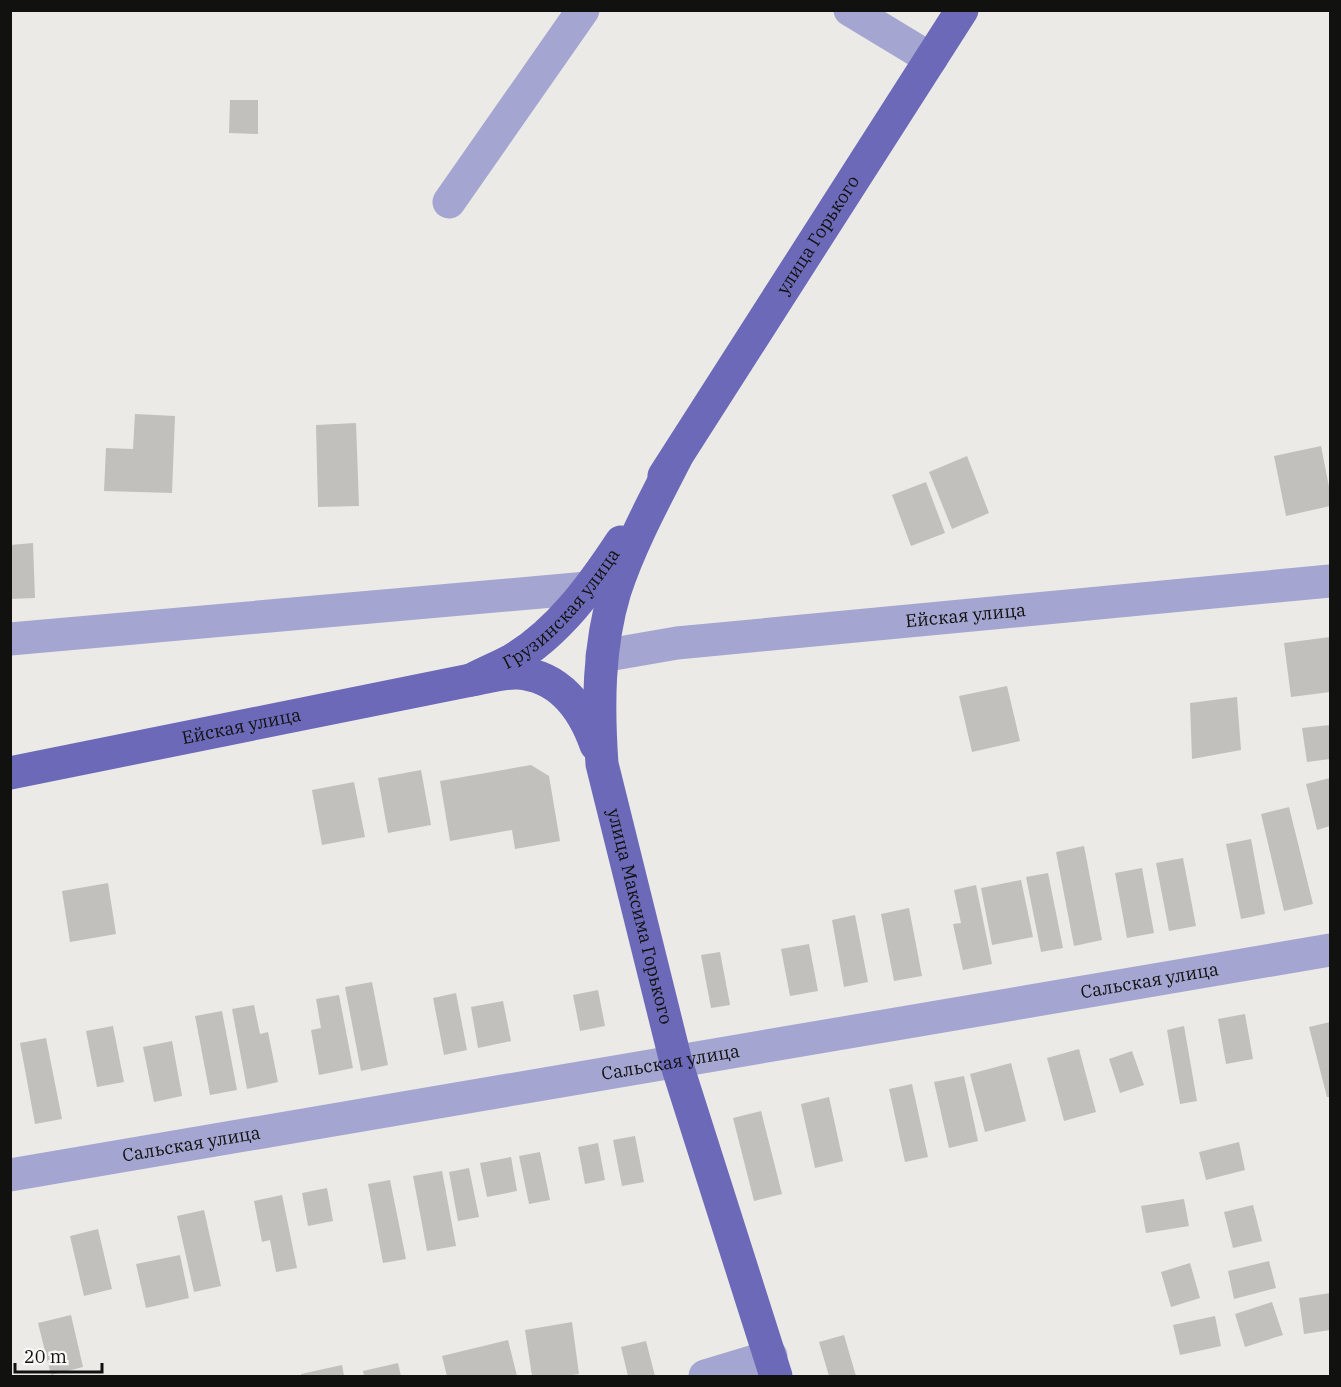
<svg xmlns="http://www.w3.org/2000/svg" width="1341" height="1387" font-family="'IBM Plex Serif',serif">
<rect width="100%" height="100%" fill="#ebeae7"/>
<path fill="#c1c0bc" d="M230,100H258V134L229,133Z
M135,414L175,416L172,493L104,491L106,448L133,449Z
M356,423L359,506L318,507L316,425Z
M1321,446L1330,492V506L1286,516L1274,456Z
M967,456L989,513L952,529L929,472Z
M926,482L945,533L911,546L892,495Z
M33,543L35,598L10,599V545Z
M1330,637V692L1291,697L1284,643Z
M1007,686L1020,741L972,752L959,696Z
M1237,697L1241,750L1192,759L1190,703Z
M1330,725V759L1307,762L1302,728Z
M531,765L549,776L560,841L515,849L512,830L450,841L440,781Z
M421,770L431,825L388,833L378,778Z
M1330,778V826L1317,830L1306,784Z
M354,782L365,837L322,845L312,790Z
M1289,807L1313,904L1284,911L1261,814Z
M1251,839L1265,914L1241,919L1226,844Z
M1084,846L1102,940L1074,946L1056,852Z
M1183,858L1196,926L1169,931L1156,863Z
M1142,868L1154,933L1127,938L1115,873Z
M1048,873L1063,948L1041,952L1026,877Z
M1021,880L1033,937L992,945L981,888Z
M108,883L116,934L70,942L62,891Z
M976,885L992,964L963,970L953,924L961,923L954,890Z
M909,908L922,976L894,981L881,914Z
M855,915L868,982L844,987L832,920Z
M809,944L818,991L790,996L781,949Z
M720,952L730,1005L711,1008L701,955Z
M372,982L388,1065L361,1071L345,987Z
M598,990L605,1026L580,1031L573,995Z
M456,993L467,1050L444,1055L433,998Z
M339,995L353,1068L319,1075L311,1030L321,1028L316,999Z
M503,1001L511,1041L478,1048L471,1007Z
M254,1005L260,1034L268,1032L278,1082L247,1089L232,1009Z
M222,1011L237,1090L210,1095L195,1016Z
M1245,1014L1253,1059L1226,1064L1218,1019Z
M1330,1022V1097H1327L1309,1027Z
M113,1026L124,1082L97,1087L86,1031Z
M1184,1026L1197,1101L1180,1104L1167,1030Z
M46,1038L62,1119L35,1124L20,1043Z
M172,1041L182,1096L154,1102L143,1047Z
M1079,1049L1096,1112L1064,1121L1047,1058Z
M1132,1051L1144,1085L1120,1093L1109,1059Z
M1011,1063L1026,1121L985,1132L970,1074Z
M964,1076L978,1141L949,1148L934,1082Z
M912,1084L928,1157L905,1162L889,1089Z
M829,1097L843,1161L815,1168L801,1104Z
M761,1111L782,1194L754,1201L733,1118Z
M635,1136L644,1182L622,1186L613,1140Z
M1239,1142L1245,1170L1206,1180L1199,1152Z
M598,1143L605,1180L585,1184L578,1147Z
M540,1152L550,1200L529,1204L519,1156Z
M511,1157L517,1191L487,1197L480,1163Z
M469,1168L479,1217L458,1221L449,1172Z
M442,1171L456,1246L427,1251L413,1176Z
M390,1180L406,1259L383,1263L368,1184Z
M327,1188L333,1221L308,1226L302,1193Z
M282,1195L297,1268L276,1272L270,1240L262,1242L254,1201Z
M1184,1199L1189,1226L1146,1233L1141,1206Z
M1253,1205L1262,1241L1233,1248L1224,1212Z
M204,1210L221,1286L194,1292L177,1216Z
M98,1229L112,1289L84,1296L70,1236Z
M180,1255L189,1298L146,1308L136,1264Z
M1269,1261L1276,1288L1234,1299L1228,1271Z
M1190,1263L1200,1298L1171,1307L1161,1272Z
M1330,1293V1330L1304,1334L1299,1298Z
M1272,1302L1283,1335L1245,1347L1235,1314Z
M71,1315L83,1367L51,1375L38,1323Z
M1215,1316L1221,1346L1180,1355L1173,1325Z
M572,1322L579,1374L564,1376H532L525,1330Z
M844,1335L856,1376H829L819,1342Z
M508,1340L517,1376H447L442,1356Z
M646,1341L655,1376H628L621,1347Z
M398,1363L401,1376H364L363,1371Z
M342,1365L344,1376H301V1374Z"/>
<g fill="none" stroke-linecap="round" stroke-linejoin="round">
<g stroke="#a4a6d1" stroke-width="33">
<path d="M850,10L931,59"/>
<path d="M449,202L583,10"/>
<path d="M10,639L587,588"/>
<path id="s1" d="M602,656L677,643L1330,581"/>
<path id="s2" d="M10,1175L1330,950"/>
<path d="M705,1376L771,1356"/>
</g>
<g stroke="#6c6ab8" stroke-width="33">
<path id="s3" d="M676,458C654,501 630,545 615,591C598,647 598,706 602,764L676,1062L776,1376"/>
<path id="s4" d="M664,476L962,10"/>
<path id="s5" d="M471,680C484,673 499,667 512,660C558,633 592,586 621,542"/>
<path id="s6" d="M10,773L471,680C485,678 503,672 518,673C559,676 583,708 596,745"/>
</g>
</g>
<g text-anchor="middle" stroke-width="4.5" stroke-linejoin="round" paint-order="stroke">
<g font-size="18" fill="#11110f" stroke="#f9f7f4">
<text dy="6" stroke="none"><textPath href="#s4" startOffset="286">улица Горького</textPath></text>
<text dy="6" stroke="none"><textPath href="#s5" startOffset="117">Грузинская улица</textPath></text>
<text dy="6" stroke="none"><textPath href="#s1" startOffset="366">Ейская улица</textPath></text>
<text dy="6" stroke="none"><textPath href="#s6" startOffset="236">Ейская улица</textPath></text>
<text dy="6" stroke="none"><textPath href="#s3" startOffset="478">улица Максима Горького</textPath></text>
<text dy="6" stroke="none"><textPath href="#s2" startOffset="1156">Сальская улица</textPath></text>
<text dy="6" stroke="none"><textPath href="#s2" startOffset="670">Сальская улица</textPath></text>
<text dy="6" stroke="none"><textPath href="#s2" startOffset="184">Сальская улица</textPath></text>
</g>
</g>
<rect width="1341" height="1387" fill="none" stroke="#11110f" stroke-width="24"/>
<path d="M15 1363v9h87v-9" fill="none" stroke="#11110f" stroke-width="3"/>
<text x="24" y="1363" font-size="18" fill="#11110f" stroke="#f9f7f4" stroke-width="4.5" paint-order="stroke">20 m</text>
</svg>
